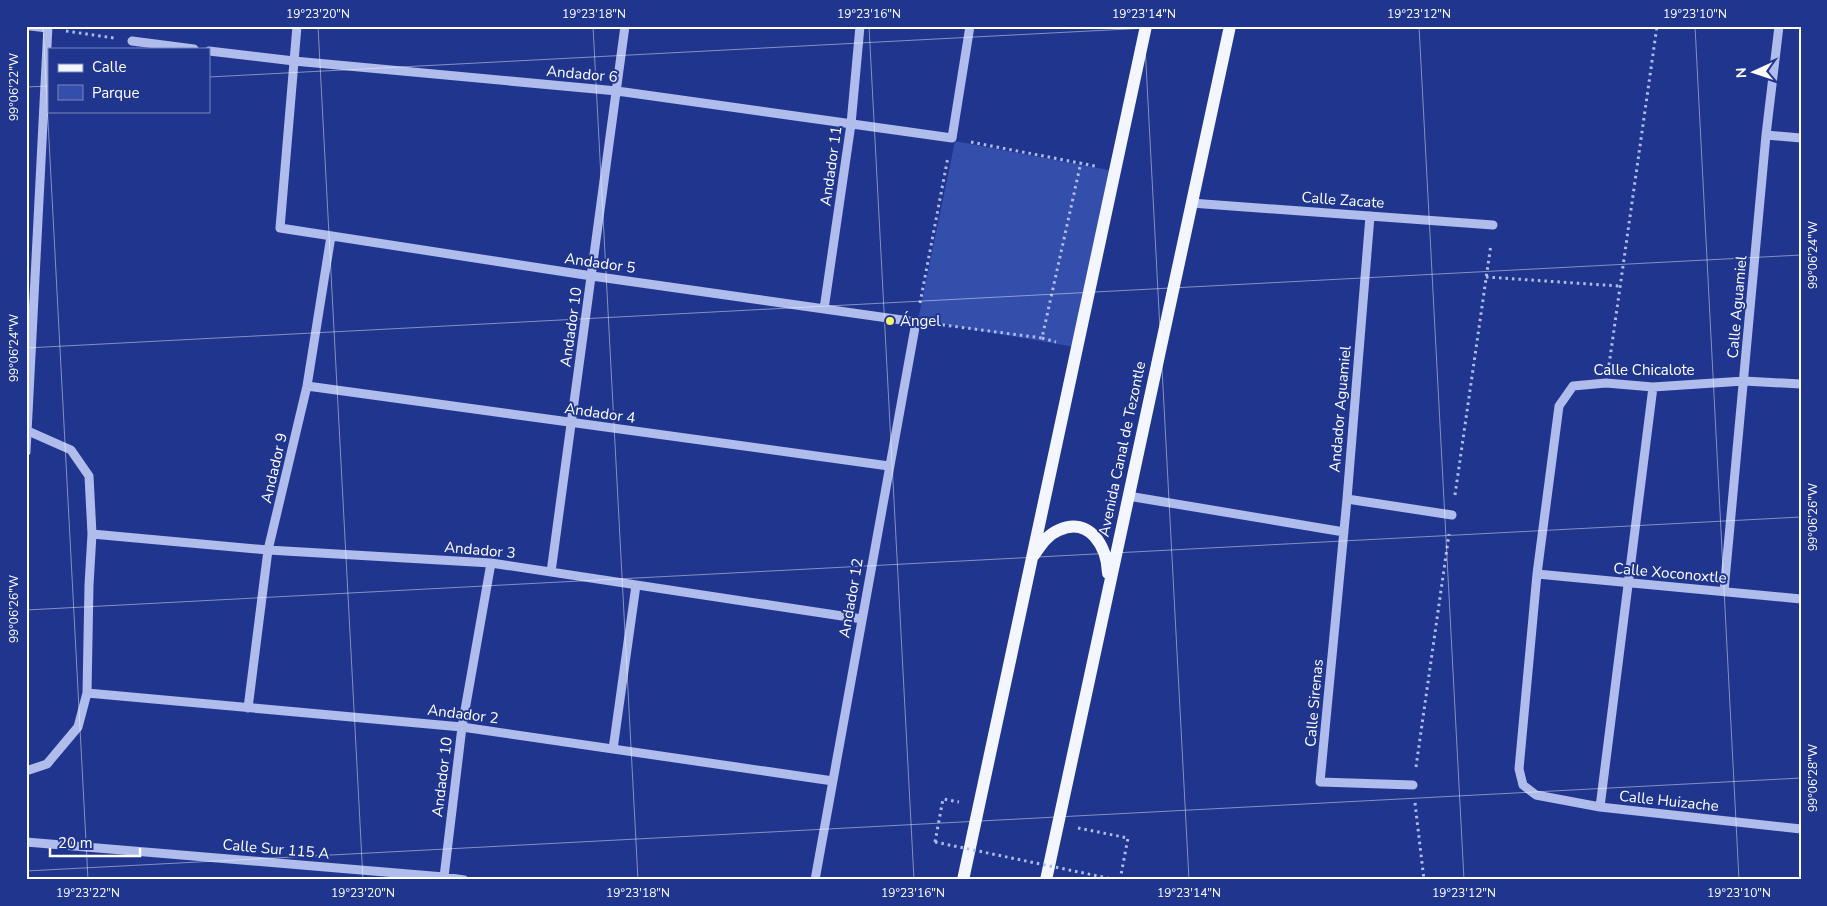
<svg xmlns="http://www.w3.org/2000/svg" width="1827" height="906" font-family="'Nunito Sans',sans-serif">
<rect width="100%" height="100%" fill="#20368e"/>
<path fill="#344eab" d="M955,141L1114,171L1075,347L918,320Z"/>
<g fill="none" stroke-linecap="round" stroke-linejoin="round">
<path stroke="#afbcec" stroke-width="3" stroke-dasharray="2.5 4" stroke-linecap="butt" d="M66,31L114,38
M971,142L1095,166
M1486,277L1619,286
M920,303L948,157
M936,324L1042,338L1081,162
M1042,338L1056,342
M1609,365L1657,26
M1455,495L1491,244
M1416,767L1449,534
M1415,803L1424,880
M1078,828L1128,838L1120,880
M935,842L943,799L959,802"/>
<path stroke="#afbcec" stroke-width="9" d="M30,26L48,28
M297,26L280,228L592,276L916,322L815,880
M132,41L194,49
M209,51L294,61L617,91L952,138L970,26
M1766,135L1801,138
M1191,203L1493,225
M1370,216L1347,499L1452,515
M824,309L851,124L860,26
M1801,384L1744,381L1653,387L1606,383L1573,386L1559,406L1537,574L1519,769L1523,785L1536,795L1600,807L1801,829
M307,386L889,466
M26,452L48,26
M1128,496L1344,532
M1347,499L1320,782L1413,785
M92,534L268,550L491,563L862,619
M551,572L625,26
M1537,574L1801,599
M1724,591L1766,135L1779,26
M87,693L462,727L833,781
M248,708L268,550L307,386L331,236
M613,749L636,585
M26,771L47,764L78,727L87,693L89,585L92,534L89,476L71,450L28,431
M1600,807L1653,387
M26,842L444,877L464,880
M444,877L462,727L491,563"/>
<path stroke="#f4f6ff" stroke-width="12" d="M1034,555C1041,545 1047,535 1059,530C1089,516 1107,546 1108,573
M963,880L1146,26
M1046,880L1230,26"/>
<path stroke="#afbcec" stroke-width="3" stroke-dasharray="2.5 4" stroke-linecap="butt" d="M935,842L1117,880"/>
</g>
<path fill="none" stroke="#fff" stroke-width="1" stroke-opacity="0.45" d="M43,26L88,880M318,26L363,880M593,26L638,880M869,26L914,880M1144,26L1189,880M1419,26L1464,880M1695,26L1739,880M209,77L1185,26M26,87L49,86M26,348L1801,255M26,610L1801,517M26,871L1801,778"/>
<circle fill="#f9f26f" stroke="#20368e" stroke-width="2" cx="890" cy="321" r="5"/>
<g text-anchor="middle" stroke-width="4" stroke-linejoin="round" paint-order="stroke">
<g font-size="15" fill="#fff" stroke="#20368e">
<text transform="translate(582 74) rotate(5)" y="5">Andador 6</text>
<text transform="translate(831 166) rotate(-82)" y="5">Andador 11</text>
<text transform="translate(1343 200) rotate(4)" y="5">Calle Zacate</text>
<text transform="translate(600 263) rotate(8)" y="5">Andador 5</text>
<text transform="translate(1737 307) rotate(-85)" y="5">Calle Aguamiel</text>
<text transform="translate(571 327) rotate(-82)" y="5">Andador 10</text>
<text x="1644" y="375">Calle Chicalote</text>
<text transform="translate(1340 409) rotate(-85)" y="5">Andador Aguamiel</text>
<text transform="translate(600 413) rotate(8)" y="5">Andador 4</text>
<text transform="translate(1122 449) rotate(-78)" y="5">Avenida Canal de Tezontle</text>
<text transform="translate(274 468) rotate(-77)" y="5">Andador 9</text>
<text transform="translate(480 550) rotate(5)" y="5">Andador 3</text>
<text transform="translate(1670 573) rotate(5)" y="5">Calle Xoconoxtle</text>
<text transform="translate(851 598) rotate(-80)" y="5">Andador 12</text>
<text transform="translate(1314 703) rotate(-85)" y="5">Calle Sirenas</text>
<text transform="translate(463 714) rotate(7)" y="5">Andador 2</text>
<text transform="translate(442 777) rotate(-83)" y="5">Andador 10</text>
<text transform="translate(1669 801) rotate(6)" y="5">Calle Huizache</text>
<text transform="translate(276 849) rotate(5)" y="5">Calle Sur 115 A</text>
</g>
<g font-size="15" fill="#fff" stroke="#20368e" text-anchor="start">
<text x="900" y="326">Ángel</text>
</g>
</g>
<rect width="1827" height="906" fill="none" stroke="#20368e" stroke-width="55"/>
<rect x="48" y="48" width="162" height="65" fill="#20368e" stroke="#7986bb"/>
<rect x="58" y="64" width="25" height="8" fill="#f4f6ff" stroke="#7986bb"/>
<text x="92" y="72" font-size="15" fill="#ffffff">Calle</text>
<rect x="58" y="85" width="25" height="15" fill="#344eab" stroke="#7986bb"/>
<text x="92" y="98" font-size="15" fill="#ffffff">Parque</text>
<g transform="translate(1754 72) rotate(267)" stroke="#20368e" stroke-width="4" paint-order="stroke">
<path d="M0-4L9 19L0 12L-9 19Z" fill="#ffffff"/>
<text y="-8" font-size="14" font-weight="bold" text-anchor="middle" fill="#ffffff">N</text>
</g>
<path d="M50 848v8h90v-8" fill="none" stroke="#ffffff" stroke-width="2.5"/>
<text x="58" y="848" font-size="15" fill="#ffffff" stroke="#20368e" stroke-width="4" paint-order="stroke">20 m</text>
<rect x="28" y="28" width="1772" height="850" fill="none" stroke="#fff" stroke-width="2"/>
<g font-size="12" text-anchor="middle" fill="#fff">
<text x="318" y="18">19°23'20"N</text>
<text x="594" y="18">19°23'18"N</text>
<text x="869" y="18">19°23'16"N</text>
<text x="1144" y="18">19°23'14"N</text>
<text x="1419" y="18">19°23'12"N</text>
<text x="1695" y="18">19°23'10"N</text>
<text transform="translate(14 87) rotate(-90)" y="4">99°06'22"W</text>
<text transform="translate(1813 255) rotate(-90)" y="4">99°06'24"W</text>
<text transform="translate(14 348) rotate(-90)" y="4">99°06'24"W</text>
<text transform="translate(1813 517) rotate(-90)" y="4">99°06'26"W</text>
<text transform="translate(14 609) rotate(-90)" y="4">99°06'26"W</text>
<text transform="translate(1813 778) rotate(-90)" y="4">99°06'28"W</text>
<text x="88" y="897">19°23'22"N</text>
<text x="363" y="897">19°23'20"N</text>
<text x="638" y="897">19°23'18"N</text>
<text x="913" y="897">19°23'16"N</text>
<text x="1189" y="897">19°23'14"N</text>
<text x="1464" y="897">19°23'12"N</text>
<text x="1739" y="897">19°23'10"N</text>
</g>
</svg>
